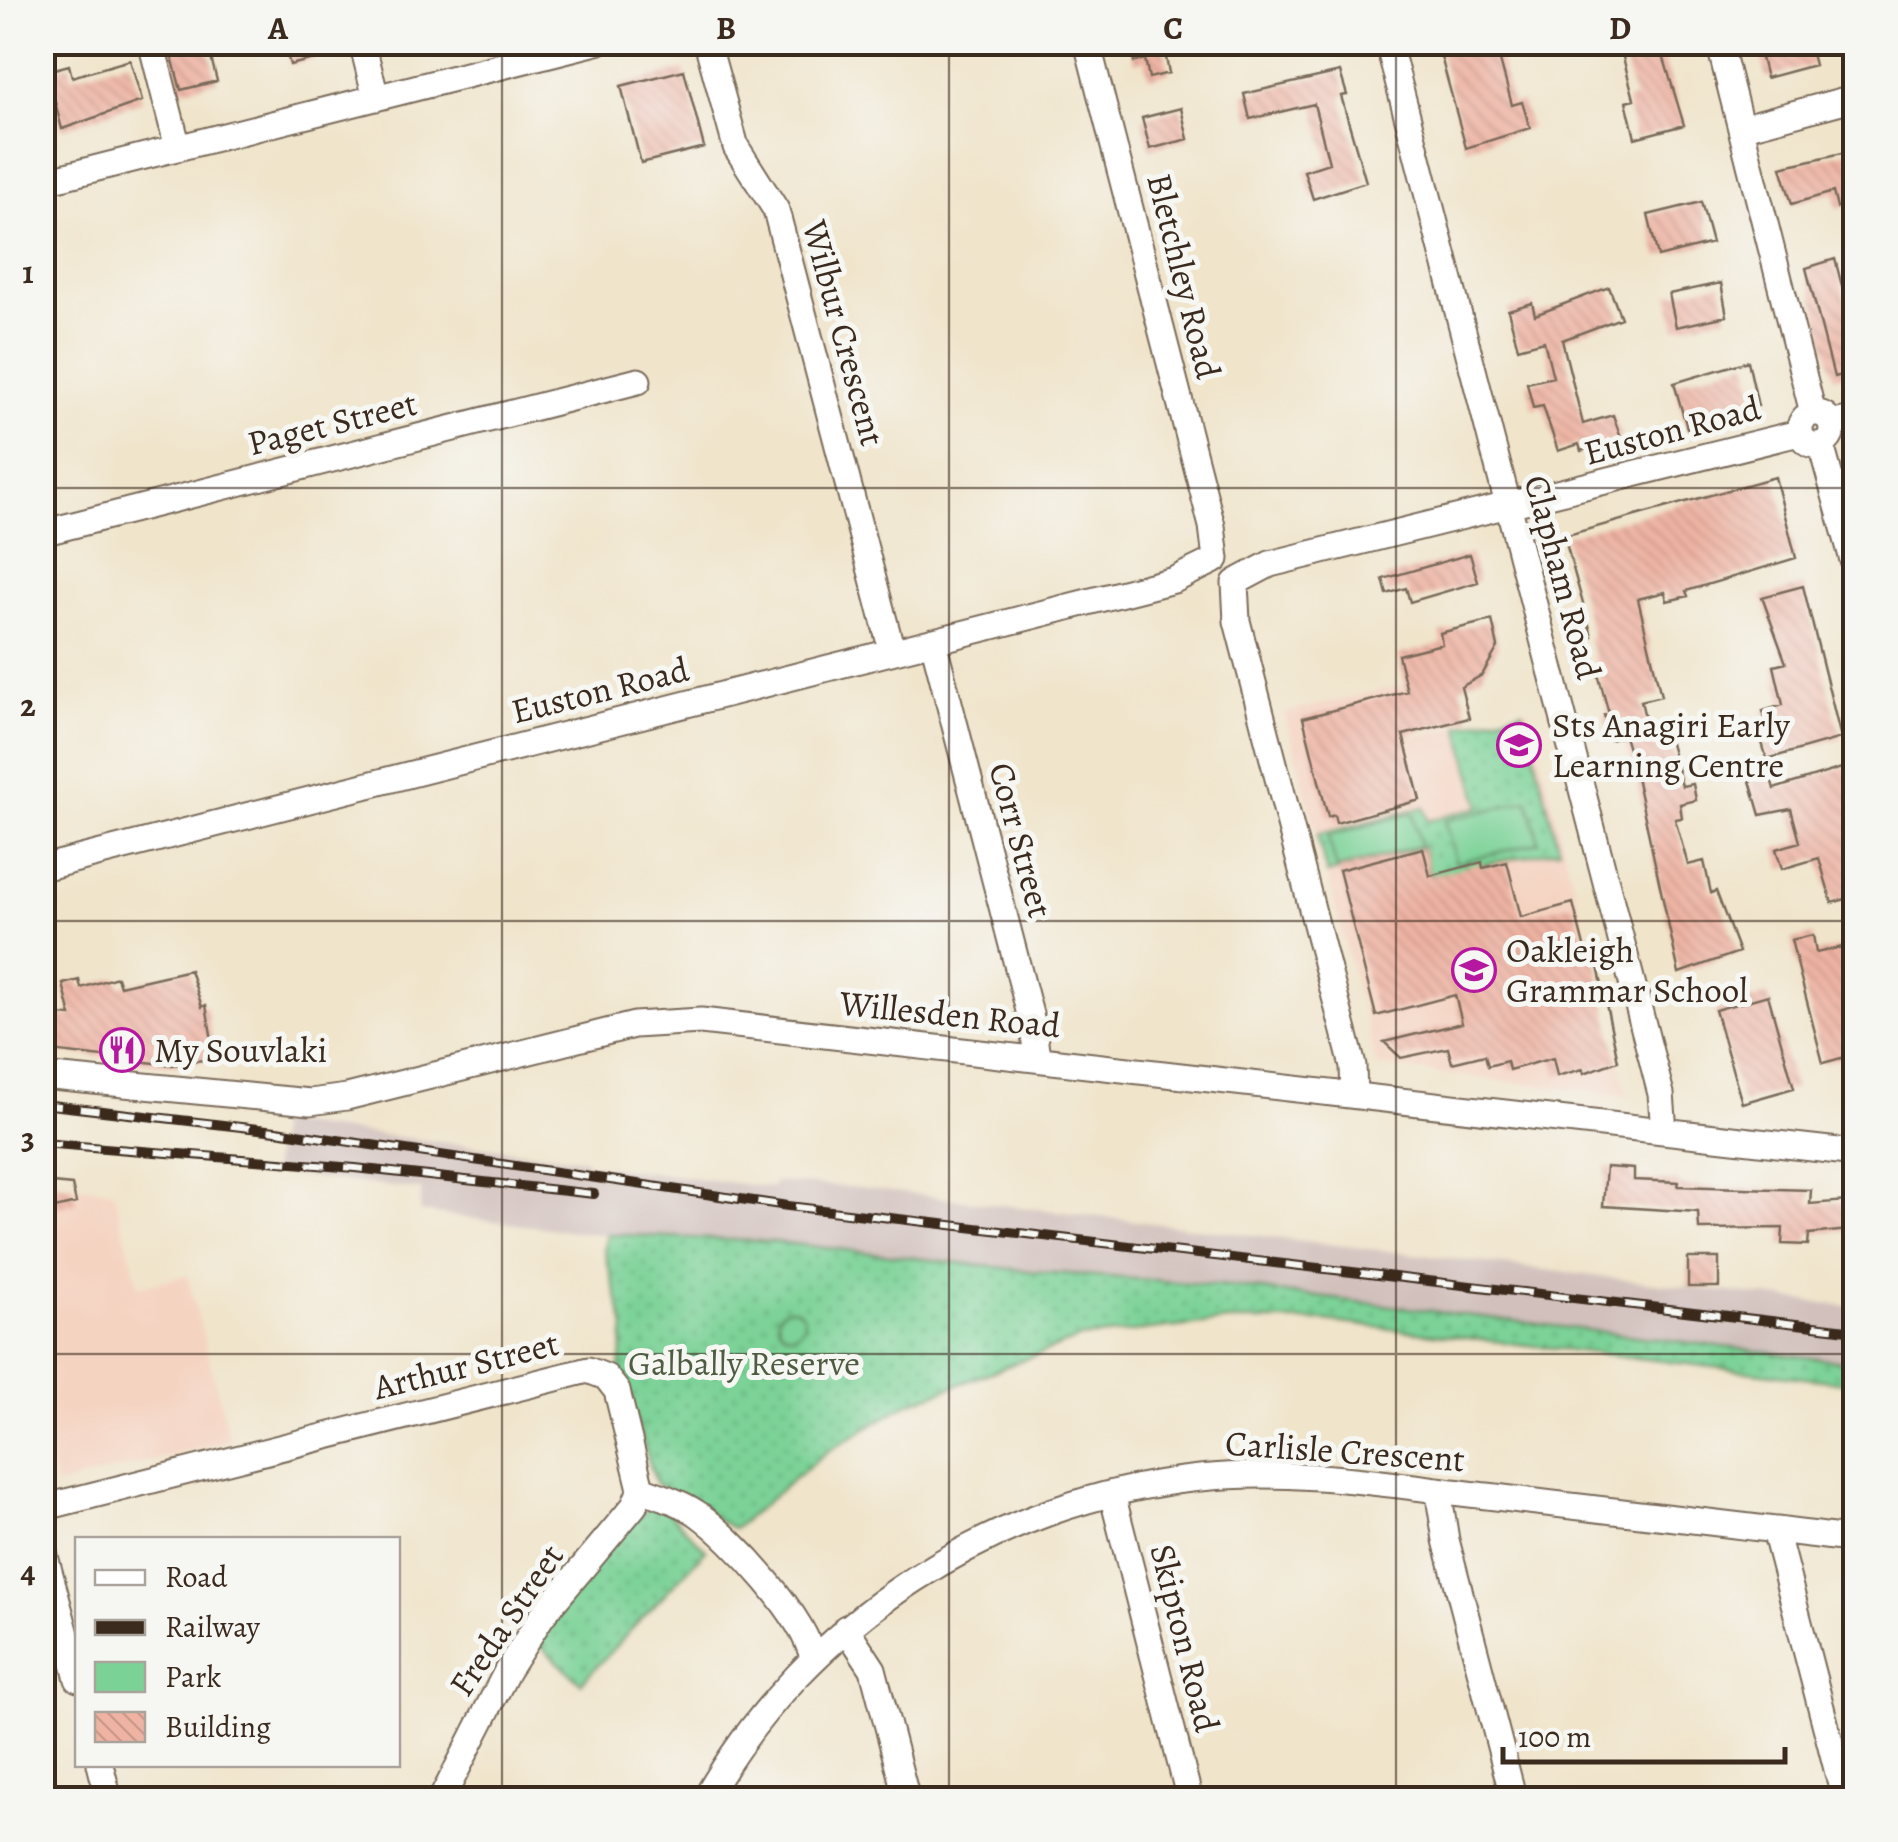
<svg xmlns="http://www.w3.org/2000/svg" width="1898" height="1842" font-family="Alegreya,serif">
<defs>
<pattern id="green-dots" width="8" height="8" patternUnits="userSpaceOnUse" patternTransform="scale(2.5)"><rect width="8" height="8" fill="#7bd297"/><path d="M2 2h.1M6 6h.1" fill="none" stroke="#6bb482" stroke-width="1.8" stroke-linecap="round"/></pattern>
<pattern id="building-back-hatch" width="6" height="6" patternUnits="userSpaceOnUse" patternTransform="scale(2.5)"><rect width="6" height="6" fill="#eeb3a3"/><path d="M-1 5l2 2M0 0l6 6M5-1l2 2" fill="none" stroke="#cd9a8c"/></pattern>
</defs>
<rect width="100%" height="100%" fill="#f6f6f2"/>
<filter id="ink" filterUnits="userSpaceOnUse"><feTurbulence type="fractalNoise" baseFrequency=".01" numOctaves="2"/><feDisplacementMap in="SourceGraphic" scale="20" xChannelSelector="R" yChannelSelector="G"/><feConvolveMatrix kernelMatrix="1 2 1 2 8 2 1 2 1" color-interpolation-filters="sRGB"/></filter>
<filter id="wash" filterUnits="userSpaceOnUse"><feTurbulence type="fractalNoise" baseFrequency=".0048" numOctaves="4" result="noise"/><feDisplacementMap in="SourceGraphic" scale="40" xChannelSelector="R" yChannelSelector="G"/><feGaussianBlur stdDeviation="2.25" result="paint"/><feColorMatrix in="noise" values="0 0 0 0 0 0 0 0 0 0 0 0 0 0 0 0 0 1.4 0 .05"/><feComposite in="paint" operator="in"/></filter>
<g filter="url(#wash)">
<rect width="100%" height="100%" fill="#f0e4ca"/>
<path fill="#f5d3c1" d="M1403,685L1415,737L1528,709L1628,1096L1377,1066L1285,713Z
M42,937L56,989L74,1054L43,1053Z
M42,1182L113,1190L139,1287L187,1275L230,1440L56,1486L43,1435Z"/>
<path fill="#d1c0bc" d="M278,1123L585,1159L587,1164L773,1188L774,1182L861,1188L1855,1307V1363L1229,1286L1031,1271L776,1242L628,1238L420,1212L422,1190L272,1173Z"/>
<path fill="url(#green-dots)" stroke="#5b7e5a" stroke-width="2.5" d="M1523,710L1559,849L1430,876L1423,848L1327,874L1317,835L1424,807L1428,821L1480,807L1459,726Z
M607,1234L776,1242L1031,1271L1229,1286L1855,1363V1384L1324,1321H1229L1081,1338L907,1404L825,1453L734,1529L656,1484L620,1367L625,1327L604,1249Z
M656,1499L706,1550L581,1683L537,1643L587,1573Z"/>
<path fill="#7bd297" stroke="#5b7e5a" stroke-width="2.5" d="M1528,800L1539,842L1456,863L1445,821Z
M1412,813L1420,846L1337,869L1328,836Z
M778 1321a13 13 0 1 1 26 0a13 13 0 1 1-26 0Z"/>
<g id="blocks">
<path fill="url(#building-back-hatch)" d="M168,42H207L217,81L181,90Z
M284,42H319L322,57L290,65Z
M1130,42H1163L1169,73L1149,78L1145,59L1134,62Z
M1437,42H1495L1512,105L1522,102L1530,128L1466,148Z
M1619,42H1659L1684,125L1635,138L1626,101L1634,99Z
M1757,42H1808L1814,65L1766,78Z
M130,60L142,101L62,129L47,71L69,65L72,77Z
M684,70L704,147L641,163L621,86Z
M1340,72L1347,95L1341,96L1366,182L1313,199L1304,171L1329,163L1314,104L1250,119L1244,94Z
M1181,108L1188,139L1150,149L1142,118Z
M1851,151L1856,203L1837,208L1833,192L1792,204L1781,167Z
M1701,202L1712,243L1658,257L1648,215Z
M1835,259L1856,340V371L1834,377L1806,268Z
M1721,283L1727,316L1676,327L1669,294Z
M1609,287L1621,318L1562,340L1583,424L1613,415L1621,438L1581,451L1579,444L1558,451L1543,406L1533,408L1527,383L1553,377L1544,341L1518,348L1508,310L1532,303L1535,315Z
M1748,361L1758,406L1687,428L1674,383Z
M1775,477L1796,558L1686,591L1688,596L1667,601L1665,592L1638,599L1661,696L1641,701L1650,738L1667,733L1682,786L1693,784L1696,800L1680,804L1682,818L1675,819L1688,865L1704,861L1711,893L1716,891L1739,952L1679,973L1635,772L1624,736L1610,740L1604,715L1609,714L1588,637L1592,636L1564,536Z
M1470,554L1478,582L1410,602L1406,588L1387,594L1383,579Z
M1803,586L1841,738L1767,759L1760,736L1769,734L1763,711L1783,705L1774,666L1786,663L1762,597Z
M1492,620L1498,647L1482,675L1461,687L1469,718L1403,735L1420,800L1336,823L1334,815L1328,817L1303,718L1407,691L1398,655L1442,644L1440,633Z
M1848,766L1856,791V896L1832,903L1819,858L1782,869L1776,849L1800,842L1791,809L1760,815L1748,774L1768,768L1774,789Z
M1423,848L1430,876L1482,862L1483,868L1507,862L1521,917L1573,903L1586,954L1595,952L1618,1061L1584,1073L1583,1069L1557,1076L1553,1058L1509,1070L1507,1061L1488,1066L1485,1055L1452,1063L1448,1048L1401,1058L1384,1042L1462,1023L1455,995L1376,1016L1339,870Z
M1813,935L1816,953L1856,944V1054L1823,1063L1791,940Z
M190,970L202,1007L206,1005L215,1058L172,1065L42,1050V1014L71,1016L63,984L79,980L81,988L117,977L120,986Z
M1768,995L1794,1088L1742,1103L1715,1010Z
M1606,1167L1634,1169V1180L1679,1182L1678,1186L1811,1190L1810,1204L1847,1201L1850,1230L1809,1234L1808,1245L1782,1244L1783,1228L1699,1229L1698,1212L1603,1206Z
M42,1182L72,1185L76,1203L42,1211Z
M1688,1258H1719V1287H1688Z"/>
</g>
</g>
<g filter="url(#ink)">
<use href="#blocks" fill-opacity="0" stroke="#7a6b5a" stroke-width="2.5"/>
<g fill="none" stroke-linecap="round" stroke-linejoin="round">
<g stroke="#7a6b5a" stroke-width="29">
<path id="minor" d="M151,42L178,148
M362,42L376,98
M707,42L736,147L776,210L892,651
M1087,42L1212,526L1216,559
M1388,42L1661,1094L1664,1131
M1719,42L1813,413
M1741,128L1856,97
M42,182L597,42
M1800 429a16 16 0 1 1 32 0a16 16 0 1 1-32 0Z
M1831,424L1856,418
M1821,445L1856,571
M42,533L638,381
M1238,581L1270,564L1799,433
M1235,583L1237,621L1353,1066L1354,1095
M933,641L1033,1026L1037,1059
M42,868L1174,580L1213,561
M42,1076L310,1102L347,1097L634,1025L701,1021L1856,1153
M641,1489C660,1496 681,1502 698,1514C734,1540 805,1617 813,1659
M1438,1490L1446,1540L1514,1800
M1112,1494L1190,1800
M42,1508L588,1370L606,1377L617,1391L641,1489
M1775,1530L1845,1800
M42,1545L78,1679
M846,1628L873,1669L907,1800
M100,1764L109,1800
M441,1800L507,1671L542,1616L634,1506L641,1489
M705,1800C806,1621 995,1499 1200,1478C1295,1468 1392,1485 1487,1496C1610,1511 1733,1524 1856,1540"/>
</g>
<use href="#minor" stroke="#fff" stroke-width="25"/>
<g stroke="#3b2a1e" stroke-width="10">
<path id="rail" d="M42,1104L276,1131L788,1206L1856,1331
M42,1143L355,1168L594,1194"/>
</g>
<use href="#rail" stroke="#f6f6f2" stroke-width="6" stroke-dasharray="19" stroke-linecap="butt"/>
</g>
</g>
<path fill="none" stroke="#3b2a1e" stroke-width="2.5" stroke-opacity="0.55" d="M502,42V1800M949,42V1800M1396,42V1800M42,488H1856M42,921H1856M42,1354H1856"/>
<defs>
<g id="school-ring" transform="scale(2.25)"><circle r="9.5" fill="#f6f6f2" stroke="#b5179e" stroke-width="1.5"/><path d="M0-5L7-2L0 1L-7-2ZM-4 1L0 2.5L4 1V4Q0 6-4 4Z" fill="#b5179e"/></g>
<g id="restaurant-ring" transform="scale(2.25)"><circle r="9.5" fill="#f6f6f2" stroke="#b5179e" stroke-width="1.5"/><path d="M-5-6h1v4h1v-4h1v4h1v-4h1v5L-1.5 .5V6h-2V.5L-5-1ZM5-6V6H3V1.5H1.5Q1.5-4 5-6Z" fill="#b5179e"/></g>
</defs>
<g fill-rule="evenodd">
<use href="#school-ring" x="1519" y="745"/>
<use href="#school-ring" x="1474" y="970"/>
<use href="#restaurant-ring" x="122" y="1050"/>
</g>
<g text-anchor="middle" stroke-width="10" stroke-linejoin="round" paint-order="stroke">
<g font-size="35" fill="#3b2a1e" stroke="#f6f6f2">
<text transform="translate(1184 276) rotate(76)" y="12">Bletchley Road</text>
<text transform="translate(844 333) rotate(75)" y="12">Wilbur Crescent</text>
<text transform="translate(332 423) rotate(-14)" y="12">Paget Street</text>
<text transform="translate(1672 430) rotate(-15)" y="12">Euston Road</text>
<text transform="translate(1563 577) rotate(75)" y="12">Clapham Road</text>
<text transform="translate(600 690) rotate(-14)" y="12">Euston Road</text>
<text transform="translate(1021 840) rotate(75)" y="12">Corr Street</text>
<text transform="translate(950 1014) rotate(6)" y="12">Willesden Road</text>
<text transform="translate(466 1365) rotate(-14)" y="12">Arthur Street</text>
<text transform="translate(1345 1451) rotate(4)" y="12">Carlisle Crescent</text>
<text transform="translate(506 1620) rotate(-56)" y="12">Freda Street</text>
<text transform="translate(1185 1638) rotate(76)" y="12">Skipton Road</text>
</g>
<g font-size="35" fill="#3b2a1e" stroke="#f6f6f2" text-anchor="start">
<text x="1552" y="737">Sts Anagiri Early<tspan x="1552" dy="40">Learning Centre</tspan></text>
<text x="1506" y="962">Oakleigh<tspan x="1506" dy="40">Grammar School</tspan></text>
<text x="154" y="1062">My Souvlaki</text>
</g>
<g font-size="35" fill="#4e5c42" stroke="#f6f6f2">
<text x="744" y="1375">Galbally Reserve</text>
</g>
</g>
<rect width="1898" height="1842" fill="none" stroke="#f6f6f2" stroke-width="110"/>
<rect x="75" y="1537" width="325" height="230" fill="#f6f6f2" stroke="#aba49d" stroke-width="2.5"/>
<rect x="95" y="1570" width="50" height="15" fill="#ffffff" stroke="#aba49d" stroke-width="2.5"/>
<text x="165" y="1587" font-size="30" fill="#3b2a1e">Road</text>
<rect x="95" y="1620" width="50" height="15" fill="#3b2a1e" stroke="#aba49d" stroke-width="2.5"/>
<text x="165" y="1637" font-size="30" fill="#3b2a1e">Railway</text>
<rect x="95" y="1662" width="50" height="30" fill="#7bd297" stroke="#aba49d" stroke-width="2.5"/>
<text x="165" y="1687" font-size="30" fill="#3b2a1e">Park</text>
<rect x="95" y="1712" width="50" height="30" fill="url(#building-back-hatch)" stroke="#aba49d" stroke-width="2.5"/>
<text x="165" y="1737" font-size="30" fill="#3b2a1e">Building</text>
<path d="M1503 1747v15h282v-15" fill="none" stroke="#3b2a1e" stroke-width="5"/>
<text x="1518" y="1747" font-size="30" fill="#3b2a1e" stroke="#f6f6f2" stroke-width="8" paint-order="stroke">100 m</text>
<rect x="55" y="55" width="1788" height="1732" fill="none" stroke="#3b2a1e" stroke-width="4"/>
<g font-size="32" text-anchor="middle" font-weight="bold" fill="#3b2a1e">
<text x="278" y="39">A</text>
<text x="726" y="39">B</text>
<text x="1173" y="39">C</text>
<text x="1620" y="39">D</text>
<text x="28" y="283">1</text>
<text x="28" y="716">2</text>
<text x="28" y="1149">3</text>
<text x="28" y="1582">4</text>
</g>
</svg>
